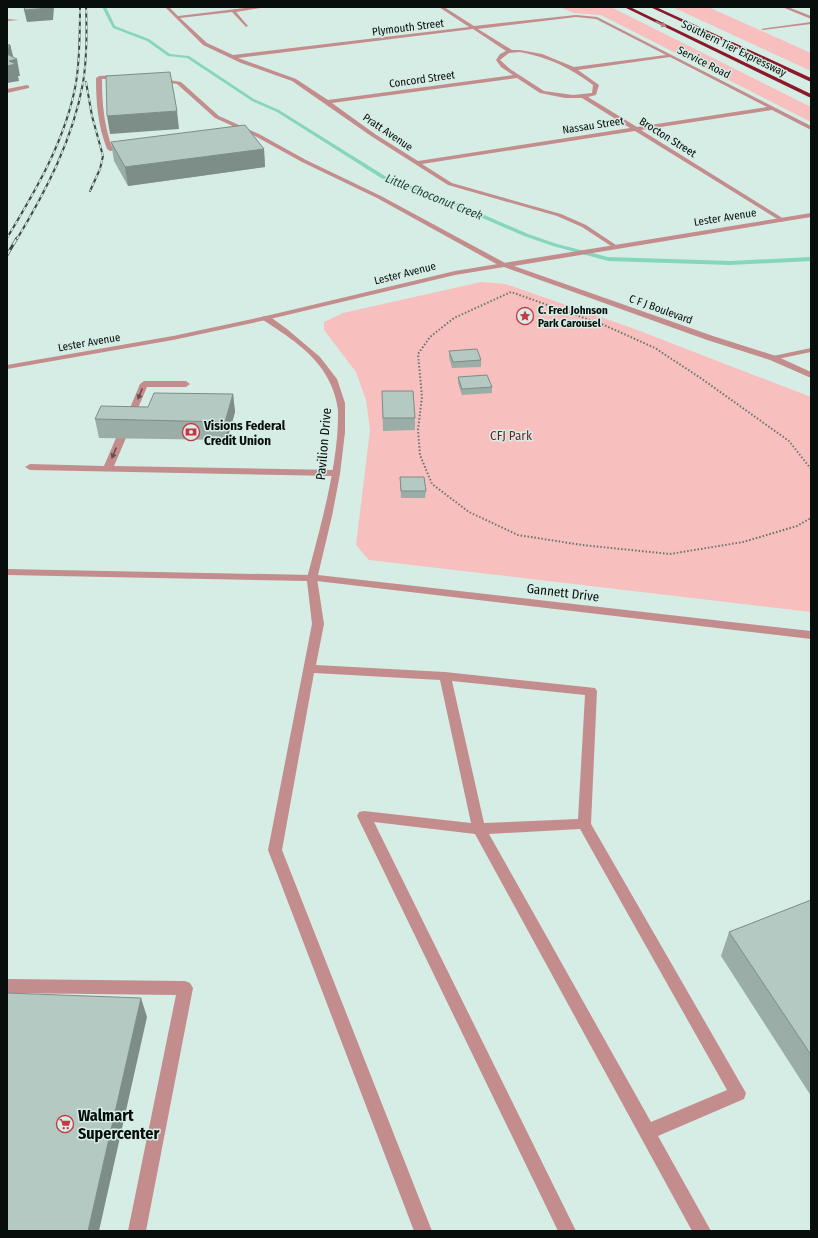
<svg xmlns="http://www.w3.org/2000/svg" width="818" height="1238" font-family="'Fira Sans Condensed',sans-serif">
<rect width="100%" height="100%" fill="#d6ede5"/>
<path fill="#f7bfbe" d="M560,7H611L811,107V122L601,15L574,13Z
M672,7H708L811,53V71Z
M481,282L506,284L632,328L811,397V612L369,560L356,545L370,430L366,400L356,372L324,330V322L343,313Z"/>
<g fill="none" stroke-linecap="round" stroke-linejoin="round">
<path fill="#85d6bd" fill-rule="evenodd" d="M102,7H106L115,26L149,39L170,54L189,56L254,99L279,110L385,176L450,200L528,234L557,244L608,257L730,261L811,257V261L730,265L608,261L553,246L524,236L446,202L381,178L277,112L252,101L187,58L168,56L147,41L113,28Z"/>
<path stroke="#667570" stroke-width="2" stroke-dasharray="1.5 2" stroke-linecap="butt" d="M811,469L789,441L702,379L655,348L604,325L511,292L454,318L430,337L418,354L422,397L418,430L420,455L432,484L469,512L518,535L582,545L670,554L743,542L797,526L811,518"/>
<path fill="#c48d8d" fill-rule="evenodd" d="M99,76L120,75L123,77L120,79H102C102,103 104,125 112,147L127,146L130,148L129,149L110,151L107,149C98,126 96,103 96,78Z
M157,78L181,82L219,116L259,134L306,160L381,196L507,264L503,266H500L377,198L302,162L255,136L215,118L177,84L155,81V79Z
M27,85L29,86V88L7,93V89Z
M144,381H186L190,384L186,387H147L133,420L132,422H126L125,420L140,384Z
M121,435L126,438L114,466L335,470L340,473L335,476L30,470L25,467L30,464L104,466L116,438Z
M7,569L312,575L317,578L324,624L316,665L445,672L595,688L597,691L591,824L746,1093L744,1099L658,1136L711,1231H692L475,834L374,822L576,1231H558L357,816L359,812L364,811L471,823L440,680L314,673L282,850L432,1231H414L268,850L312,624L307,581L7,575ZM452,681L585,695L578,819L484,823ZM580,829L727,1090L651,1122L489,834Z
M7,979L185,981L190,983L193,988L146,1231H128L176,995L7,993Z"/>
<path fill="#c48d8d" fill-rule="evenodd" d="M165,7H169L178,16L253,7H267L236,12L248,26L246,27L232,12L180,18L207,43L233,55L469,27L439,7H444L474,26L576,15L597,17L811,126V130L772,110L641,130L784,219L785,220L782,222L635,131L422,164L452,183L561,214L586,225L616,245L617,246L614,248L582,227L557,216L448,185L371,136L292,81L241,63L203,45ZM576,17L596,19L666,55L574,67L542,54L520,50H512L478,29ZM473,29L506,51L500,54L496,60L501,67L513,75L328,100L296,79L238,58ZM520,52C548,57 571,68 593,85L592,93L573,95L544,91L510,69L500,60L509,53ZM670,57L767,107L637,127L588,97L596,95L599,85L578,70ZM517,78L540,93L565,98H582L630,128L418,161L375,134L332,103Z
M782,7H788L811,16V19Z
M7,19L19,20L7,21Z
M811,22V24L763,30L761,29Z
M263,316H269L287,329L320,357L337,379L345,403V432L340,474L332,516L318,575L811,631V639L308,580L307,578C320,528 339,463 338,411C337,400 333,388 328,379C315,353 286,335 263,320Z
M811,348V352L773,360L769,358L773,356Z"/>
<path fill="#c48d8d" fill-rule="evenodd" d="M811,213V217L514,266L713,336L776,356L811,372V378L770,360L707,340L504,267L455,275L266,320L173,340L7,369V365L173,336L266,316L455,271Z"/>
<path fill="#8b192a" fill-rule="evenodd" d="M624,7H630L811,94V98Z
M650,7H656L811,78V82Z"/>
<g stroke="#3d4844" stroke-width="2">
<path id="rail-far1" d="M86,82L92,116L103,156L100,169L90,191
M7,238C36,190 66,139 76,83C80,58 80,32 80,7
M17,239C46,191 73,139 83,83C87,58 87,32 86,7"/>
</g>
<g stroke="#3d4844" stroke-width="3">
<path id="rail" d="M7,255L17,238"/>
</g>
<use href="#rail-far1" stroke="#d6ede5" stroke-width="1.5" stroke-dasharray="4" stroke-linecap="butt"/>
<use href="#rail" stroke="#d6ede5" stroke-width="2" stroke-dasharray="6" stroke-linecap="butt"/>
</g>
<path fill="#9aada6" d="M111,142L264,149L265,167L128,186L114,161Z
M449,351L481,360V367L452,368L449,357Z
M458,377L492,387V393L462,395L458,383Z
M382,391L415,418V430L383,431Z
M233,394L235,412L227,440L99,438L95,419L148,407Z
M400,477L426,491L425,498H401Z
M811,900V1096L721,956L729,932Z"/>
<path fill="#7d8d87" d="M51,7H54L53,20L27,22L24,10Z
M10,44L14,60L17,59L20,76H18L19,81L7,83V45Z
M177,111L179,129L110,134L107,116Z
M264,149L265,167L128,186L125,167Z
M233,394L235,412L227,440L225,422Z
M141,998L147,1017L99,1231H88Z"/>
<path fill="#b3c9c1" stroke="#7d8d87" d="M25,7H51L50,8L24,10Z
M7,45L11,47L7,48Z
M7,54L17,59L9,61L16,64L7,66Z
M170,72L177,111L107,116L106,76Z
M245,125L264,149L125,167L111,142Z
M477,349L481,360L453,362L449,351Z
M487,375L492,387L462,389L458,377Z
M382,391H413L415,418H383Z
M154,393L233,394L225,422L95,419L101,406L148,407Z
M400,477H424L426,491H401Z
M811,900V1055L729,932Z
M7,993L141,998L88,1231H7Z"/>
<defs><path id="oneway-solid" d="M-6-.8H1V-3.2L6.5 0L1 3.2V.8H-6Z"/></defs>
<use fill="#b08388" href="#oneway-solid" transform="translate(661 24) rotate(26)"/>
<g fill="#664e4c">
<use href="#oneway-solid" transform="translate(140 394) rotate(112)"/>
<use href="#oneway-solid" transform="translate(114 453) rotate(112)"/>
</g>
<defs>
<g id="sight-ring" transform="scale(0.9)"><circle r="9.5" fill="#d6ede5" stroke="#c73747" stroke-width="1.5"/><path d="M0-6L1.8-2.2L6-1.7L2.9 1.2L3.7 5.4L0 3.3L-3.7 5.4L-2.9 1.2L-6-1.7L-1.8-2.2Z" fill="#c73747"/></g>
<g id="bank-ring" transform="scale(0.9)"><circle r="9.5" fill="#d6ede5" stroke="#c73747" stroke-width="1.5"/><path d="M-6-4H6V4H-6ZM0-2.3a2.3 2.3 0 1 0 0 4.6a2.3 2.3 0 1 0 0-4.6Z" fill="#c73747"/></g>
<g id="supermarket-ring" transform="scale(0.9)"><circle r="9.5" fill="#d6ede5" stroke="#c73747" stroke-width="1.5"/><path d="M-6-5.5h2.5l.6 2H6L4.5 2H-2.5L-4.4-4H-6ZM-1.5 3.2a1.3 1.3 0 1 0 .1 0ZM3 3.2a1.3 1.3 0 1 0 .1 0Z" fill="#c73747"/></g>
</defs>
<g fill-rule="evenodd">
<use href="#sight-ring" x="525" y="316"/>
<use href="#bank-ring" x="191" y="432"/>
<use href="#supermarket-ring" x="65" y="1124"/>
</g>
<g text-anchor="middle" stroke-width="3" stroke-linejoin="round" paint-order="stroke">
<g font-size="11" fill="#070e0b" stroke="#d6ede5">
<text transform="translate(408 27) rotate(-7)" y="4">Plymouth Street</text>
<text transform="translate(734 48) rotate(26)" y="4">Southern Tier Expressway</text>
<text transform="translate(704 62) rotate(27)" y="4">Service Road</text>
<text transform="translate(422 79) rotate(-8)" y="4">Concord Street</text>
<text transform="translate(593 125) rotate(-9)" y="4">Nassau Street</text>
<text transform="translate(388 132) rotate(34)" y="4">Pratt Avenue</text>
<text transform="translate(668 137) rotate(32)" y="4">Brocton Street</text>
<text transform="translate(725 217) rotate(-9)" y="4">Lester Avenue</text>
<text transform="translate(405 273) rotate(-14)" y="4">Lester Avenue</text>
<text transform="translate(661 309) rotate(20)" y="4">C F J Boulevard</text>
<text transform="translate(89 342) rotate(-10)" y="4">Lester Avenue</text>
</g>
<g font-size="11" font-weight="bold" fill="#070e0b" stroke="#d6ede5" text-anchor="start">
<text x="538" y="314">C. Fred Johnson<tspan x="538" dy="13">Park Carousel</tspan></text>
</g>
<g font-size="12" font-style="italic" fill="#1d4237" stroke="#d6ede5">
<text transform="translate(434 197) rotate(22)" y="4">Little Choconut Creek</text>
</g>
<g font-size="13" font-weight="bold" fill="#070e0b" stroke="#d6ede5" text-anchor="start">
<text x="204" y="430">Visions Federal<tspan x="204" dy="15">Credit Union</tspan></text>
</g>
<g font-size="13" fill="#741f28" stroke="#d6ede5">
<text x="511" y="440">CFJ Park</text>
</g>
<g font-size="13" fill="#070e0b" stroke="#d6ede5">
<text transform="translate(323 444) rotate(-85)" y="5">Pavilion Drive</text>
<text transform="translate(563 592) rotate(7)" y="5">Gannett Drive</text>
</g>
<g font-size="16" font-weight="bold" fill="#070e0b" stroke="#d6ede5" text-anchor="start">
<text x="78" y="1121">Walmart<tspan x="78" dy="18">Supercenter</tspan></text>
</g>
</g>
<rect width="818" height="1238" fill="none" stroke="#070e0b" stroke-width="16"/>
</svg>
